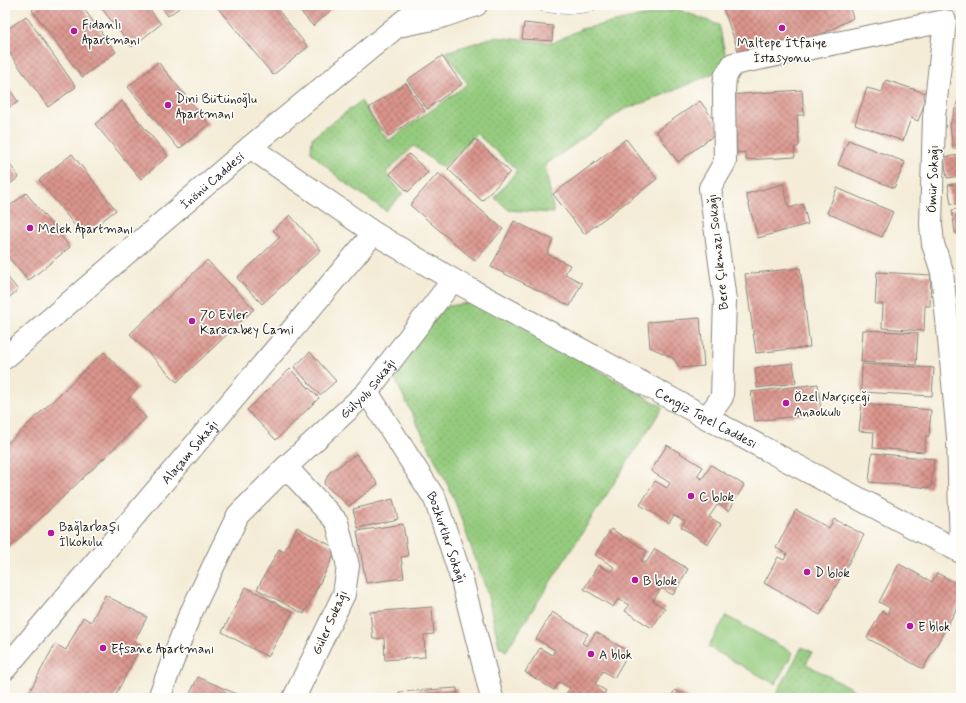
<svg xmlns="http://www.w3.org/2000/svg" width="966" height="703" font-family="Mynerve,sans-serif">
<defs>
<pattern id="grass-dots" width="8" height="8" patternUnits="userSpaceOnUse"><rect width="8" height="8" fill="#94cb7e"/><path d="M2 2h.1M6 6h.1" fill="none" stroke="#7fae6c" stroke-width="1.8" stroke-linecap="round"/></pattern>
<pattern id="building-cross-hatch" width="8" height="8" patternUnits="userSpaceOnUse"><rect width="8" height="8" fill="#da948c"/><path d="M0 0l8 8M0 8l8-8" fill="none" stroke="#b07872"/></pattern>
</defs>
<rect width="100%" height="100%" fill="#fdfcf7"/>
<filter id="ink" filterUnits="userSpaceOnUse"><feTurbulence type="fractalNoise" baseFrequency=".025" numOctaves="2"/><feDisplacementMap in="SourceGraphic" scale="8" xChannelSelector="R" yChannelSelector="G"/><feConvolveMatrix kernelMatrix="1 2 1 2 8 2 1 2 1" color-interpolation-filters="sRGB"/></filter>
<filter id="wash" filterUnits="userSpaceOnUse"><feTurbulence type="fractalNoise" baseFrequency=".012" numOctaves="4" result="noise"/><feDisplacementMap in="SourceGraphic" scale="16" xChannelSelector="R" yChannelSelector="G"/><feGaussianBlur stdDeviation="0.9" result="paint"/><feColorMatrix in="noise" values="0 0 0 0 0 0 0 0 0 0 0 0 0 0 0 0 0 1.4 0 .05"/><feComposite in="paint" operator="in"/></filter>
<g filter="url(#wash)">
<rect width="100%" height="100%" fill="#f4ecd7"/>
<path fill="url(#grass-dots)" stroke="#58744d" d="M677,9L719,25L728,67L656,98L623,110L545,165L554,213L509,210L495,198L517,170L477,134L443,168L414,146L386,173L403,194L386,211L340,179L311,152L312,138L361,101L388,141L468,84L446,52L494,37L553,43L581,29Z
M478,301L663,407L506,651L499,646L487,592L453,496L393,375L444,307Z
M802,647L812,652L806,664L869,698H774Z"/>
<path fill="#94cb7e" stroke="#58744d" d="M726,616L793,653L775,684L708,647Z"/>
<g id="blocks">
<path fill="url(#building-cross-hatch)" d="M39,5H81L116,52L82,77L32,10Z
M99,5H146L161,24L132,47Z
M160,5H183L168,16Z
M220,5H274L308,47L273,75L217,7Z
M295,5H337L313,26Z
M722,5H849L853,18L813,39L740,56Z
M26,16L76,87L48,107L5,47V31Z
M524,23L553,26L552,41L522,39Z
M442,56L462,84L427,109L407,80Z
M158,62L209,124L179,149L128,87Z
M886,80L928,94L918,121L911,118L903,141L855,124L867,88L882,92Z
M5,82L18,102L5,110Z
M406,83L425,111L388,137L369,108Z
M802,90L804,115H797L799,146L794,148L795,157L746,160L745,152L737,153L735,123L727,95Z
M961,90V148L953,149L950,125Z
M122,101L168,156L141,179L95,124Z
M700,101L721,130L678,162L656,131Z
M475,139L510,172L482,201L448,169Z
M626,139L657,179L584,234L553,194Z
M848,140L905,162L894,188L838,165Z
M72,154L116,210L83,236L39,180Z
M409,154L428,172L408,192L390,174Z
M961,155V176L947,178L944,157Z
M5,158L19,177L5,188Z
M438,173L503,229L475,261L410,205Z
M961,183V203L951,204L948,185Z
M783,184L789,208L803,204L808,224L758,238L746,194Z
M837,188L893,212L882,237L827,213Z
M26,193L70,247L28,281L5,253V210Z
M961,208V233H955L952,210Z
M290,215L321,250L262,304L237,278L280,237L273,230Z
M514,221L553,240L547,254L570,265L565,274L582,283L570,306L491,267Z
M207,260L254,309L177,382L130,334Z
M800,268L810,347L756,353L745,274Z
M877,272L931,275L930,306H925L924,331L882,328L883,304H875Z
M5,274L18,290L5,301Z
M700,318L704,366L680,368L673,358L650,347L648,322Z
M863,330L918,333L916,365L861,362Z
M104,352L138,388L128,399L146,418L5,552V446Z
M310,352L336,381L320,395L294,367Z
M793,363L796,383L757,388L755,368Z
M862,364L934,368L932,396L861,392Z
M290,369L319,398L276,440L247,410Z
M818,384L821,413L755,421L751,392Z
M862,404L931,410L929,436H926L924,452L873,448L874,432L859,431Z
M667,445L703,467L697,476L702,479L711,465L744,485L729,511L718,504L709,517L721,524L708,544L681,527L685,521L674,515L669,523L640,505L655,481L667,488L670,483L651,471Z
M872,453L934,459L931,488L869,482Z
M356,454L378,484L349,506L324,484L329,473Z
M393,499L398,519L358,528L353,509Z
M796,510L829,528L834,519L864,535L820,615L764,583L778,557L784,560L787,554L776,548Z
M403,524L408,556L401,557L404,578L366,583L357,531Z
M297,527L337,549L304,614L257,589L279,549L284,552Z
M611,529L647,551L641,560L646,563L655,549L688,569L673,595L661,588L653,601L665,608L652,628L625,611L629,605L618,599L613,607L584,589L598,565L611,572L614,567L595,555Z
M899,564L932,582L937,573L961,586V601L923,669L867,638L882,611L887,614L890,608L879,602Z
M246,587L293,612L268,657L222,632Z
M105,595L147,617L134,642L141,646L114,698H26L55,644L66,650L83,617L91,622Z
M432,607L434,634L424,635L425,657L385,660L384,638L373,639L370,612Z
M552,612L588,634L582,643L587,646L596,632L629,652L614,678L603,671L595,684L606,691L601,698H572L566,694L570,688L559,682L554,690L525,672L540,648L552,655L555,650L536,639Z
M198,677L245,698H188Z
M457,688L458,698H399V692Z
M675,690L689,698H670Z"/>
</g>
</g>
<g filter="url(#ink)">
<use href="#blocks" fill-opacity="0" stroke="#88847a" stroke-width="1"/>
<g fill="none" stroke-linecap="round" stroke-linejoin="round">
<g stroke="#88847a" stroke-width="14">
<path id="service" d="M544,5C558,8 576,8 590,5"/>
</g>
<g stroke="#88847a" stroke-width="24">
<g id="minor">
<path id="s1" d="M453,280L707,418L920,531L961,552"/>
<path id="s2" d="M367,392L435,499L462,580L492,698"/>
<path d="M707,418L722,397L725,300L710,188L725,162L724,91L725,77L733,64L945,21L934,117L931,225L933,244L942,272L949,339L958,437L961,551"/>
<path d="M286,467L337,522L348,566L344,594L294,698"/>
<path id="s3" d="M5,669L374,233"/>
<path id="s4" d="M159,698L188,619L238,515L286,467L367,392L453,280L374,233L250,147"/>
</g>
</g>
<g stroke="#88847a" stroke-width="24">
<g id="primary">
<path id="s5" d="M5,358L250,147L423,5"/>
</g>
</g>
<g stroke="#88847a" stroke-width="24">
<path id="trunk" d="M398,26L438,18L476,5"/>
</g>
<use href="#service" stroke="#fff" stroke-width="13"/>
<use href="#minor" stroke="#fff" stroke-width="22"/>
<use href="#primary" stroke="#fff" stroke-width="22"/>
<use href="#trunk" stroke="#fff" stroke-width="22"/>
</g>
</g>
<g fill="#b5179e" stroke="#fdfcf7" stroke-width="1.5">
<circle cx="782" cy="28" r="4"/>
<circle cx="74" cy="31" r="4"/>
<circle cx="168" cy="105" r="4"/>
<circle cx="30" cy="228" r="4"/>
<circle cx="192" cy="321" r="4"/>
<circle cx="786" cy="403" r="4"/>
<circle cx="691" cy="496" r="4"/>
<circle cx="51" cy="533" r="4"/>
<circle cx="807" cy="572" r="4"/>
<circle cx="635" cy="580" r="4"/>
<circle cx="910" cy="626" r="4"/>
<circle cx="103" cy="648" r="4"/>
<circle cx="591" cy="654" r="4"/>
</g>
<g text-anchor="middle" stroke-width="3.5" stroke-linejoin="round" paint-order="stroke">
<g font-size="13" fill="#1c1c1c" stroke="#fdfcf7" text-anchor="start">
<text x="82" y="29">Fidanlı<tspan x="82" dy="15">Apartmanı</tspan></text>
<text x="782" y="47" text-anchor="middle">Maltepe İtfaiye<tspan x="782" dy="15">İstasyonu</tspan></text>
<text x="176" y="103">Dini Bütünoğlu<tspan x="176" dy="15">Apartmanı</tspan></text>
<text x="38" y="233">Melek Apartmanı</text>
<text x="200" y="319">70 Evler<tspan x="200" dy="15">Karacabey Cami</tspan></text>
<text x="794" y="401">Özel Narçiçeği<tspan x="794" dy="15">Anaokulu</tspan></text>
<text x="699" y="501">C blok</text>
<text x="59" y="531">Bağlarbaşı<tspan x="59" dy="15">İlkokulu</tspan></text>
<text x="815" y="577">D blok</text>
<text x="643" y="585">B blok</text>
<text x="918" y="631">E blok</text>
<text x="111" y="653">Efsane Apartmanı</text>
<text x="599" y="659">A blok</text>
</g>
<g font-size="13" fill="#1c1c1c" stroke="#fdfcf7">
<text dy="5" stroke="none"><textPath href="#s5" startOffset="273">İnönü Caddesi</textPath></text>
<text transform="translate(932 179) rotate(-88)" y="5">Ömür Sokağı</text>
<text transform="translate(717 252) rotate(-96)" y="5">Bere Çıkmazı Sokağı</text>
<text dy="5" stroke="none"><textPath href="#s4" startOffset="381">Gülyolu Sokağı</textPath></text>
<text dy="5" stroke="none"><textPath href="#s1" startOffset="288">Cengiz Topel Caddesi</textPath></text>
<text dy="5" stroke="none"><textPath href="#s3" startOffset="285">Alaçam Sokağı</textPath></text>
<text dy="5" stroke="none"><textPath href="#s2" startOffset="167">Bozkurtlar Sokağı</textPath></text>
<text transform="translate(329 622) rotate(-66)" y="5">Güler Sokağı</text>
</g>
</g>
<rect width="966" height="703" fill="none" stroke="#fdfcf7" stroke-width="20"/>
</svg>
